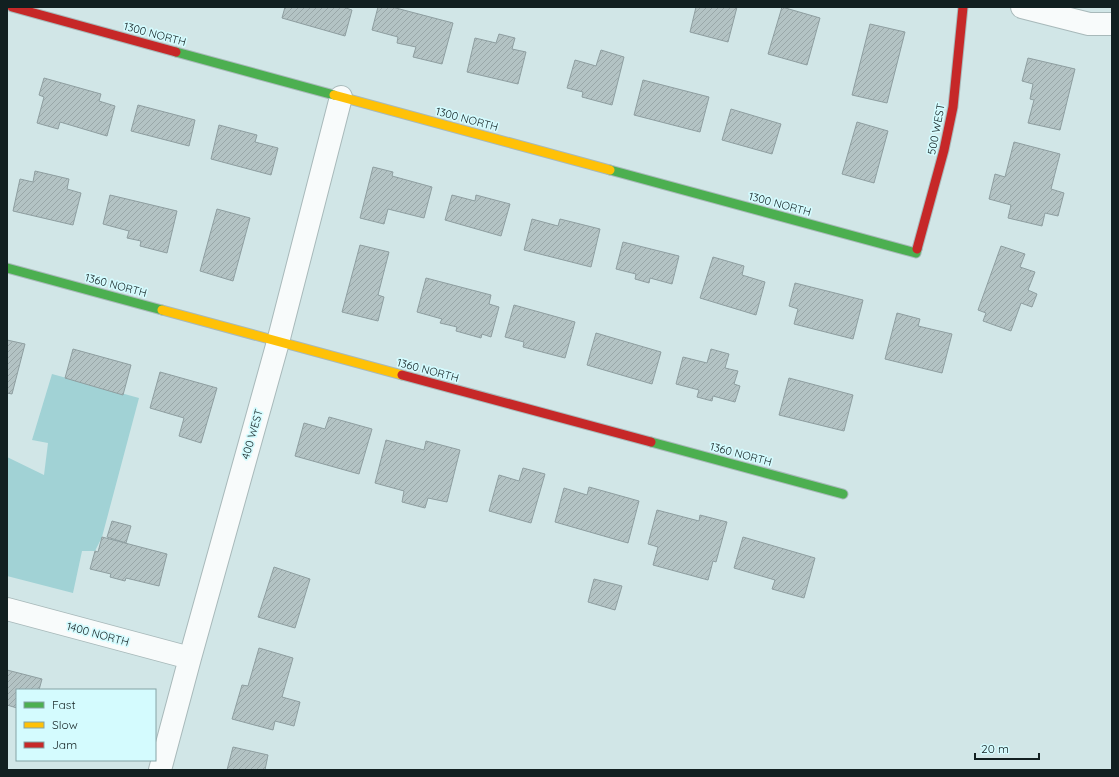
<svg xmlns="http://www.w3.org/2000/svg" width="1119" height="777" font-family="Quicksand,sans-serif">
<defs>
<pattern id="building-hatch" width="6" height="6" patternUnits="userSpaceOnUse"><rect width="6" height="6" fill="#b3c3c4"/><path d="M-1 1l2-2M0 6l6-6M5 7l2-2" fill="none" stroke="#99a7a8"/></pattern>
</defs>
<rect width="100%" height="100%" fill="#d1e6e7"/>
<path fill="#a1d2d5" d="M52,374L139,398L102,537L95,551H82L73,593L7,576V457L44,475L48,443L32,440Z"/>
<path fill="url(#building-hatch)" stroke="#8e9ea0" d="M285,7H343L352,10L345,36L282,18Z
M378,7H392L453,23L442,64L413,57L416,47L397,43L398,37L372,30Z
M696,7H737L728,42L690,32Z
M782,7L820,18L807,65L768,54Z
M870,24L905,32L887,103L852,95Z
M499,34L515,38L512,49L526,52L518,84L467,72L475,38L496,43Z
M601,50L624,57L612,105L582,97L583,92L567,88L575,60L596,66Z
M1028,58L1075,69L1060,130L1028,123L1034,100L1030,99L1033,84L1022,81Z
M44,78L101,94L99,101L115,106L107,136L60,122L58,129L37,123L44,97L39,95Z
M643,80L709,97L700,132L634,115Z
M138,105L195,120L189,146L131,131Z
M731,109L781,124L772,154L722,140Z
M857,122L888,131L874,183L842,174Z
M219,125L257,135L255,142L278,148L271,175L211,159Z
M1014,142L1060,154L1051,189L1064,193L1058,216L1045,213L1042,226L1008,218L1011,205L989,199L995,174L1005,177Z
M373,167L393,172L392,176L432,187L424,218L388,209L384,224L360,218Z
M35,171L69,179L67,189L81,193L73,225L13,211L20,179L33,182Z
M110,195L177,211L167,253L140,246L141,241L127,238L129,231L103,224Z
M452,195L475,201L476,195L510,204L501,236L445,220Z
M217,209L250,218L233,281L200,271Z
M532,219L558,226L560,219L600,229L591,267L524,250Z
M623,242L679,256L672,284L650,278L649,283L635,279L636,274L616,269Z
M360,245L389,252L378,295L384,297L378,321L342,312Z
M1001,246L1025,254L1020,267L1035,272L1028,290L1037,294L1032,307L1021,303L1011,331L983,321L986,313L978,310Z
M713,257L744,266L742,275L765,282L756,315L700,298Z
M426,278L491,295L489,304L499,307L491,337L482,334L481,338L456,331L457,327L440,323L442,319L417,312Z
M795,283L863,300L853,339L794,324L798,309L789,306Z
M514,305L575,322L565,358L523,347L524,342L505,337Z
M897,313L920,319L918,326L952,334L942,373L885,359Z
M596,333L661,352L652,384L587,365Z
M7,340L25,344L12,394L7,393Z
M73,349L131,365L123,395L65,378Z
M711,349L729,354L725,368L738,371L734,384L740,386L735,402L713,396L712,401L697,397L699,390L676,384L683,357L707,363Z
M160,372L217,388L201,443L179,436L184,418L150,408Z
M789,378L853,395L844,431L779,415Z
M329,417L372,429L359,474L295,456L304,423L325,429Z
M386,440L424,450L426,441L460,450L447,502L428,498L425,508L402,502L404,491L375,483Z
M523,468L545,474L531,523L489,511L499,475L519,481Z
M589,487L639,501L628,543L555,522L564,488L587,495Z
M657,510L699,521L700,515L727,522L716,562L713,561L708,580L653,565L658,547L648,544Z
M112,521L131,526L126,543L107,537Z
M102,537L167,554L159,586L126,578L125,581L110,577L111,574L90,569L95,551L98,552Z
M743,537L815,558L804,598L772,589L775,580L734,568Z
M274,567L310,579L295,628L258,617Z
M594,579L622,586L615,610L588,602Z
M259,648L293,658L282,697L300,702L294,726L275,721L273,730L232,719L242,685L248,686Z
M7,670L42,679L39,690H17V708L7,705Z
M233,747L268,755L265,770H227Z"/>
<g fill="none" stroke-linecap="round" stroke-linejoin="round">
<g stroke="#a8b9ba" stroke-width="24">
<path id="street" d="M1022,7L1089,24H1112
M7,609L190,658
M160,770L190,658L278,342L341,97"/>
</g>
<g stroke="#a8b9ba" stroke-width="11">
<path id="fast" d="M176,52L334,95
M610,170L916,253L917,249
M7,268L162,310
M651,442L843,494"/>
</g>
<g stroke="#a8b9ba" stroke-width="11">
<path id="slow" d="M334,95L610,170
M162,310L402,375"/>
</g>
<g stroke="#a8b9ba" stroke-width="11">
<path id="jam" d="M12,7L176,52
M917,249L944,150L953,107L963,7
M402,375L651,442"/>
</g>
<use href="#street" stroke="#f8fbfb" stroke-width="22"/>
<use href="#fast" stroke="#4caf50" stroke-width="9"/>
<use href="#slow" stroke="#ffc107" stroke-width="9"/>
<use href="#jam" stroke="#c62828" stroke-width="9"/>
</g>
<g text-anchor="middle" stroke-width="3.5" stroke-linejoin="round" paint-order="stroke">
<g font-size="11" fill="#122021" stroke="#d4fbfe">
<text transform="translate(155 34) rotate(15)" y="4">1300 NORTH</text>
<text transform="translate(467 119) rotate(15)" y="4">1300 NORTH</text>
<text transform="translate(936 129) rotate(-79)" y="4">500 WEST</text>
<text transform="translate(780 204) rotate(15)" y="4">1300 NORTH</text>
<text transform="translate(116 285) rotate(15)" y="4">1360 NORTH</text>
<text transform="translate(428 370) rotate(15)" y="4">1360 NORTH</text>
<text transform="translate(252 434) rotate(-74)" y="4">400 WEST</text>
<text transform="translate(741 454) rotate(15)" y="4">1360 NORTH</text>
<text transform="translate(98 634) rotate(15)" y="4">1400 NORTH</text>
</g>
</g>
<rect width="1119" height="777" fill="none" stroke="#122021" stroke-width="16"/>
<rect x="16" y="689" width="140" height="72" fill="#d4fbfe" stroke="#86a3a6"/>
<rect x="24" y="702" width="20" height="6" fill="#4caf50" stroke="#86a3a6"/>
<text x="52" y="709" font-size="12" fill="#122021">Fast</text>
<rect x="24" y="722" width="20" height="6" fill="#ffc107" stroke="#86a3a6"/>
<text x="52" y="729" font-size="12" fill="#122021">Slow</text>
<rect x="24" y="742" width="20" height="6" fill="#c62828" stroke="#86a3a6"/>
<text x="52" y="749" font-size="12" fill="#122021">Jam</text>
<path d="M975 753v6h64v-6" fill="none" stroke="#122021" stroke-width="2"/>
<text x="981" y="753" font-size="12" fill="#122021" stroke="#d4fbfe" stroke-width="3" paint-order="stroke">20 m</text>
</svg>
